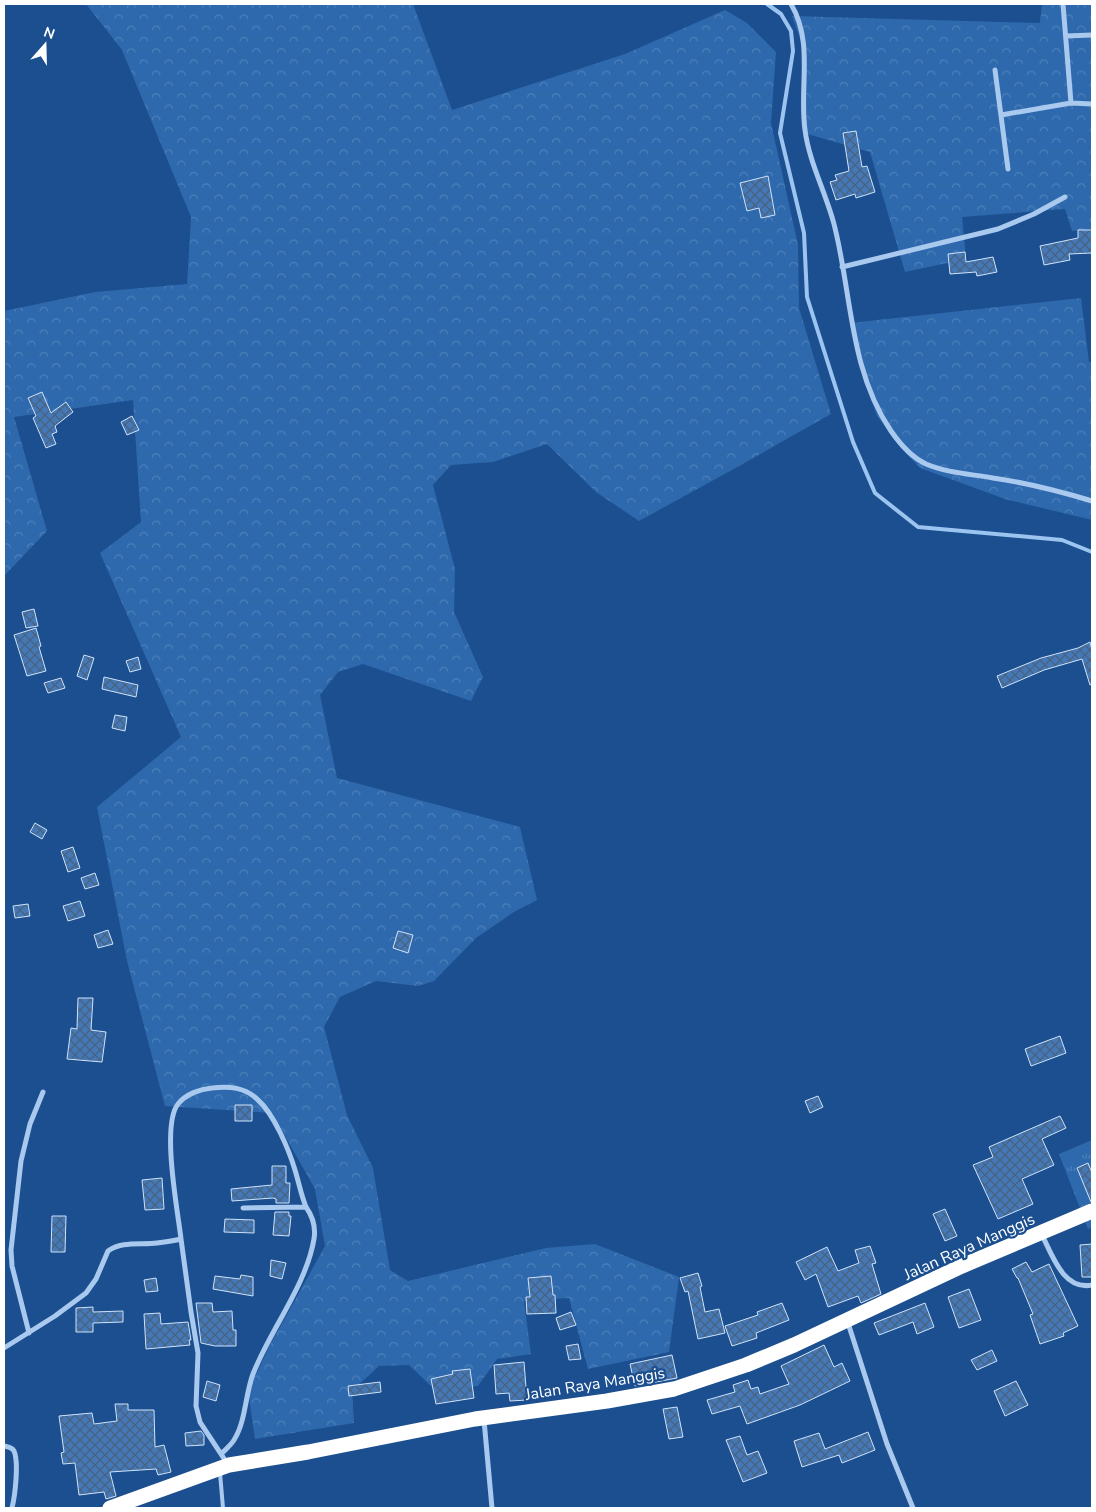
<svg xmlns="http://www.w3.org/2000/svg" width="1096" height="1512" font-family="'Nunito Sans',sans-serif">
<defs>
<pattern id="grass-tufts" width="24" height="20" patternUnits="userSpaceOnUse" patternTransform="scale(1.25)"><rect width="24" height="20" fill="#2e69ad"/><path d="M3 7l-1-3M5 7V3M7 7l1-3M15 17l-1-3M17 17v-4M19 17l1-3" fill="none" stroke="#4d80b9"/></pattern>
<pattern id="forest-crowns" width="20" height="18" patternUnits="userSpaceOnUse" patternTransform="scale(1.25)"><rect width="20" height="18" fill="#2e69ad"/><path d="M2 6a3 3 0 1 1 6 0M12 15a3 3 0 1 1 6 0" fill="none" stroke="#4d80b9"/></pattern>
<pattern id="building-cross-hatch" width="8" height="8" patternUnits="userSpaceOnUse" patternTransform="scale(1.25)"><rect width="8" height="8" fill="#4478b7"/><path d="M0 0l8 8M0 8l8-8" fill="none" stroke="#486282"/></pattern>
</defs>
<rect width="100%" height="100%" fill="#1b4f8f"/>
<path fill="url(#grass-tufts)" d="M1092,1140V1227L1088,1229L1059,1154Z"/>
<path fill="url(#forest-crowns)" d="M86,4H413L452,110L625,54L725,10L747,23L776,52L771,123L798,245L799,308L831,414L741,465L639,521L596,492L547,444L493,462L451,465L433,485L455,569L454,612L483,677L471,701L363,664L338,672L320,695L337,778L520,827L537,900L514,912L476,938L434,981L418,986L376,981L340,997L324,1027L347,1115L373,1168L390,1270L408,1281L546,1248L595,1244L679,1277L669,1352L588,1369L569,1298L524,1301L531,1354L497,1359L478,1386L436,1391L409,1365L379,1366L352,1391L354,1423L255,1439L248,1391L270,1345L325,1246L315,1189L272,1113L165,1106L127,961L97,807L181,737L100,553L141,522L133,400L14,417L47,531L4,576V311L95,292L187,284L191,217L122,50Z
M1042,4H1092V230L1072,231L1065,209L962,217L966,259L905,272L870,152L804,133L805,52L792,16L1040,23Z
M1081,298L1089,362H1092V520L1005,499L920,468L901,448L877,416L861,370L850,323Z"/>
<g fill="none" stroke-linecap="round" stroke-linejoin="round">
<path stroke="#9cc4f0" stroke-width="4" d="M767,4L781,14L791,31L793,51L780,133L804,233L807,297L853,442L875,493L918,527L1062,540L1092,552"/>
</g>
<path fill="url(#building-cross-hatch)" stroke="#cfe3fa" d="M856,131L862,167L867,166L875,192L856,198L855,194L836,200L830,182L837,180L835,175L849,171L843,133Z
M768,176L775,215L761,218L759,208L747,211L740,183Z
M1078,230H1092V253L1069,254L1070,260L1044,265L1040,246L1078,238Z
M965,252L966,262L993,257L997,272L977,276L976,272L950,274L948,254Z
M42,392L51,413L66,402L73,412L55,426L57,432L52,434L56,444L46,448L33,418L36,416L28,398Z
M132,416L139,430L127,435L121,422Z
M34,609L38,626L26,628L22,612Z
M36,628L41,646L39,647L46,671L27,676L14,635Z
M1090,642L1092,650V684L1090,685L1082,659L1044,670L1002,688L997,676L1041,658L1078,648Z
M84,655L94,658L87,680L77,676Z
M138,657L141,669L130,672L126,661Z
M104,677L138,685L136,697L102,689Z
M61,678L65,688L48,693L44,683Z
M115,715L127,717L125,731L112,728Z
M35,823L47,830L42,839L30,832Z
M73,847L80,868L68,872L61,851Z
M95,873L99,885L85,889L81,878Z
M80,901L85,916L68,921L63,906Z
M28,904L30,916L15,918L13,906Z
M108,930L113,944L98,948L94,935Z
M398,931L413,935L408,953L393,948Z
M78,998H93L91,1030L106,1032L102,1062L67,1059L71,1028L77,1029Z
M1060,1036L1066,1053L1031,1066L1025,1049Z
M818,1096L823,1107L810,1113L805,1101Z
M235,1105H252V1121H235Z
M1060,1116L1066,1128L1042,1139L1054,1165L1022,1179L1033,1204L998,1219L973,1165L993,1157L989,1147Z
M1088,1163L1092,1173V1202H1091L1077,1168Z
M272,1166H286V1183H290L289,1203H276V1199L273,1198L232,1201L231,1189L272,1185Z
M162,1178L164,1209L145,1210L142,1180Z
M945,1209L957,1236L945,1241L933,1214Z
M275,1212H289V1216H291L289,1236L273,1235Z
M52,1216H66L65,1252H51Z
M225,1219L254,1220V1233L224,1232Z
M1092,1244V1277H1082L1080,1245Z
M870,1246L876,1263L872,1264L881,1294L861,1303L858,1296L828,1307L816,1274L805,1280L796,1262L827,1247L838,1271L859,1263L855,1250Z
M271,1260L286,1263L282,1279L270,1276Z
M1026,1262L1032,1272L1049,1264L1078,1326L1063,1333L1064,1336L1040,1344L1030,1315L1033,1314L1018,1278H1017L1012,1269Z
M698,1273L702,1286L700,1287L705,1312L719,1309L725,1333L698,1339L688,1291L685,1292L680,1278Z
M241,1275L253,1277V1296L213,1289L215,1276L240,1279Z
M551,1276L553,1295H555L556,1313L527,1314L526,1297H530L528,1278Z
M156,1278L158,1291L146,1292L144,1280Z
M969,1289L981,1320L959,1328L948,1297Z
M196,1303H212L213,1312L232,1311L233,1330H236V1346H215L201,1343Z
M782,1303L789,1320L756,1333L757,1338L732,1346L725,1326L758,1315L757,1312Z
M925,1303L934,1327L917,1334L913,1322L879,1335L874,1323Z
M93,1307V1312L123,1311V1322L93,1323V1332H76V1308Z
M571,1312L576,1325L560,1330L556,1318Z
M160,1313L161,1324L188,1322L191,1340H189L190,1345L146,1349L144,1314Z
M578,1344L581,1359L569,1360L566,1346Z
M824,1345L834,1367L842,1363L850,1381L800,1405L747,1424L740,1406L712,1414L707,1400L735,1392L733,1385L748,1380L751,1389L758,1387L760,1394L789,1384L781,1366Z
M992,1350L997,1361L977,1370L971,1360Z
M672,1355L677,1378L635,1386L630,1364Z
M524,1362L527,1400L510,1401L509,1393L496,1394L494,1365Z
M470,1369L474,1398L436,1404L431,1379L453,1374L452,1371Z
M207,1381L220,1385L216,1401L203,1397Z
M1016,1381L1028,1405L1005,1416L994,1391Z
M380,1382L381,1392L349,1396L348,1386Z
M115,1404H128V1410H154L155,1447L164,1445L171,1472L158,1475L156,1469L110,1472L116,1496L106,1499L104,1492L79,1495L75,1463L63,1464L61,1453L64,1452L59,1416L92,1413L94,1424L117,1421Z
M677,1407L683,1437L669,1439L663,1409Z
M201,1431L204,1435V1445L186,1446L185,1433Z
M868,1432L875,1450L842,1463L839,1455L802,1467L794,1441L819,1433L825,1449Z
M740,1436L747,1455L758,1451L767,1473L743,1482L726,1440Z"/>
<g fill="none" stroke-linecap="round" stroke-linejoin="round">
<path stroke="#a9c9ee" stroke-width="4" d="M220,1473L223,1508"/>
<path stroke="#a9c9ee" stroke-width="5" d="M791,4C814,43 799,87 805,130C809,162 826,193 834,224C852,294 849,369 891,431C900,444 911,457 926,464C947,473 971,474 993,478C1027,483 1059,491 1092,501
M1063,4L1071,103
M1066,36L1092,35
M995,70L1008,169
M1001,115L1071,103L1092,104
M842,267L998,229L1034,214L1065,197
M1041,1233C1052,1254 1063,1291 1092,1285
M181,1239C178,1212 161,1125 178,1104C186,1094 200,1089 212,1088C229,1086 245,1087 258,1100C274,1114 289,1150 295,1170C299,1183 301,1195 306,1207
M848,1323L887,1444L913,1508
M29,1333L12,1266L11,1250L21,1161L30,1124L43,1092
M4,1348L55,1316L86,1293L96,1279L108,1251C121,1241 141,1245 157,1243C165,1242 173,1241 181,1239L191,1312L198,1353L196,1406L200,1422L227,1463
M484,1420L492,1508
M4,1446C8,1447 12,1447 14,1451C19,1462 15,1496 12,1508
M221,1454C226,1449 231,1445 234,1440C246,1421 245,1395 253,1374C270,1330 306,1286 314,1239C316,1227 313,1217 306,1207L243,1208"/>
<path stroke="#fff" stroke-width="15" d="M110,1508L229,1465L308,1452L475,1419L607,1401L674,1389L746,1365L794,1345L962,1266L1092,1211"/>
</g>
<g text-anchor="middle" stroke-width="4.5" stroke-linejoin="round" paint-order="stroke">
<g font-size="16" fill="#fff" stroke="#1b4f8f">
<text transform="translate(969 1246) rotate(-24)" y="6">Jalan Raya Manggis</text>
<text transform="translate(595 1383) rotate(-9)" y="6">Jalan Raya Manggis</text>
</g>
</g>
<rect width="1096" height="1512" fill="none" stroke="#ffffff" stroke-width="10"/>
<g transform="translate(45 45) rotate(20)" stroke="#1b4f8f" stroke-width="4" paint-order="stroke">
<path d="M0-4L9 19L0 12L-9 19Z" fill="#ffffff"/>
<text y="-8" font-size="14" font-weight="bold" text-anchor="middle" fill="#ffffff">N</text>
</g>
</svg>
